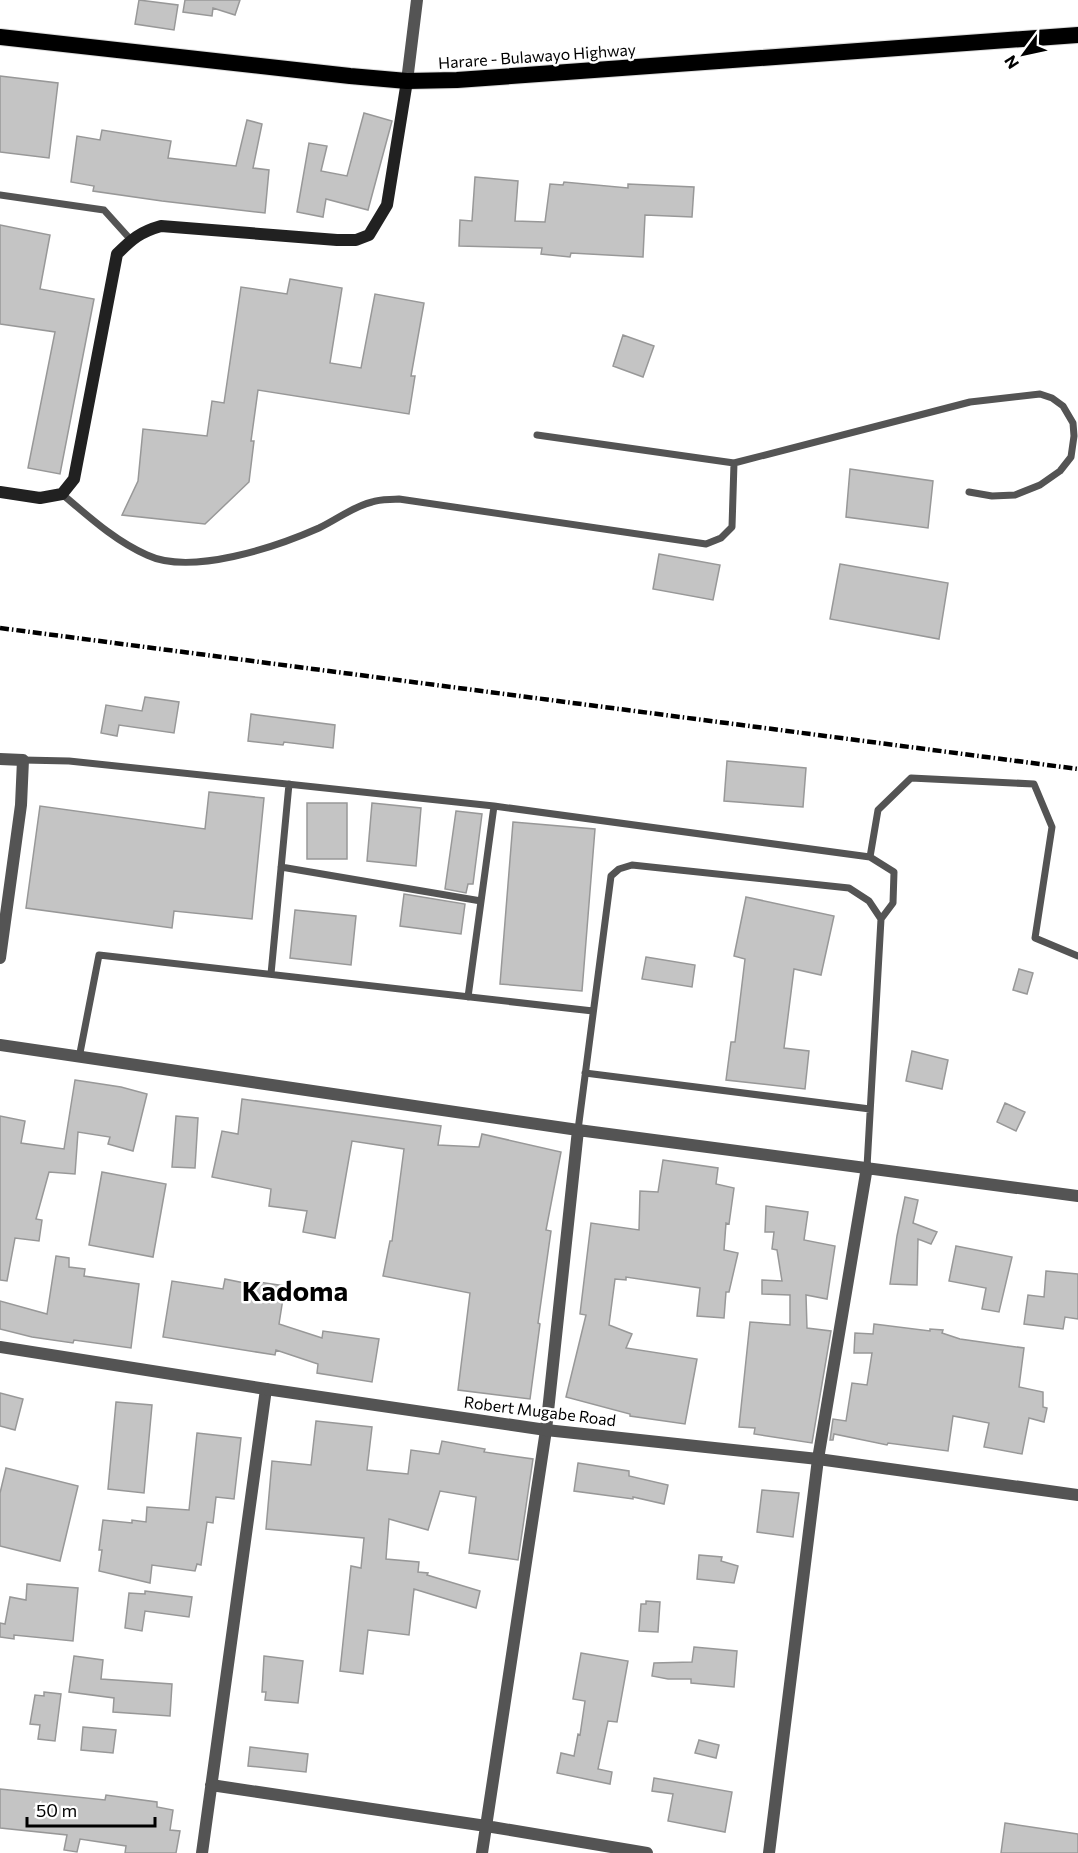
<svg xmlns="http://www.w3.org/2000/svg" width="1078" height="1853" font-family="Commissioner,sans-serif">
<rect width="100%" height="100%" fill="#fff"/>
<path fill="#c4c4c4" stroke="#989898" stroke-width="1.5" d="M139,0L178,5L174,30L135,24Z
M185,0H240L235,15L213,8L212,16L183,12Z
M0,76L58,83L49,158L0,152Z
M364,113L392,121L368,210L326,199L323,217L297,212L309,143L327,146L321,171L347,176Z
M247,120L262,124L253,168L269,170L265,213L162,201L93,191L94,186L71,182L77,136L100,140L102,130L171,141L168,158L236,166Z
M475,177L518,181L515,221L545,222L550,184L563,185L564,182L628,188V184L694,187L692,217L645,215L643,257L571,253L570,257L541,254L542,248L459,246L460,220L472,221Z
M0,225L50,235L40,289L94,299L60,474L28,468L55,332L0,324Z
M290,279L342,288L330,363L361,368L375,294L424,303L411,376H415L409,414L258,390L251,441H254L249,482L205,524L122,515L138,481L143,429L207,436L212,401L224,403L241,287L287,294Z
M623,335L654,346L643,377L613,366Z
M850,469L933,481L928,528L846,517Z
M659,554L720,565L713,600L653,589Z
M840,564L948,583L939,639L830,619Z
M145,697L179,702L174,733L119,725L117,736L101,733L106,705L142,711Z
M251,714L335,725L333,748L284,742L283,745L248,741Z
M727,761L806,768L803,807L724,801Z
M209,792L264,798L252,919L174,911L172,928L26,908L40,806L205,829Z
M307,803H347V859H307Z
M372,803L421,808L416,866L367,861Z
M456,811L482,814L473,884H468L466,893L445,889Z
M513,822L595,829L582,991L500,984Z
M404,894L465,904L461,934L400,926Z
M746,897L834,916L821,975L794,969L784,1048L809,1051L805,1089L726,1080L731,1042H735L745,959L734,956Z
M295,910L356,916L351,965L290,958Z
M646,957L695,965L692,987L642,979Z
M1019,969L1033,973L1027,994L1013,990Z
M912,1051L948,1060L942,1089L906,1081Z
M75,1080L121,1087L147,1094L133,1151L108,1144L110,1137L78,1132L75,1174L49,1172L36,1219L42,1220L39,1241L15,1238L7,1281L0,1280V1116L25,1121L21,1143L64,1149Z
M242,1099L441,1126L438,1145L479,1147L482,1134L561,1152L546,1230L551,1231L538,1323L540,1324L530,1399L458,1390L470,1293L383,1276L390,1241H392L404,1149L352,1141L335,1238L303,1232L307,1211L269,1206L271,1189L212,1177L222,1131L238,1134Z
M1005,1103L1025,1112L1016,1131L997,1122Z
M176,1116L198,1118L195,1168L172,1167Z
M663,1160L718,1168L716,1184L734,1188L729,1224L726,1223L724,1250L738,1253L729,1292H726L724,1318L697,1316L700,1288L626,1277V1280L615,1279L609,1325L632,1334L626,1348L697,1359L685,1424L630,1416V1414L566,1397L586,1315L580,1314L591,1223L639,1230L640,1191L658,1192Z
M102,1172L166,1184L153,1257L89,1245Z
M905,1197L918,1200L913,1223L937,1232L931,1244L918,1239L917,1285L890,1284L897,1236Z
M766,1206L808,1212L804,1240L835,1246L827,1299L806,1295L807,1328L831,1331L812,1443L754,1434L755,1428L739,1427L750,1322L790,1325V1295L762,1294V1280L782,1281L777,1250L772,1249L774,1232H765Z
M956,1246L1012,1257L999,1312L982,1309L986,1288L949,1281Z
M56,1256L69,1258V1267L85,1269L84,1276L139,1284L131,1348L74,1340L73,1343L32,1337L0,1329V1301L47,1314Z
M1046,1271L1078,1274V1319L1065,1317L1063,1329L1024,1324L1028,1295L1044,1297Z
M225,1279L259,1286V1282L285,1286L279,1324L322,1338L323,1331L379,1339L372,1382L317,1373L318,1364L276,1350L275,1355L163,1337L172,1281L223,1289Z
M874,1324L930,1331V1329L943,1330L942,1333L960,1339L1024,1348L1019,1387L1043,1392V1407L1047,1408L1044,1422L1029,1418L1022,1454L984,1447L989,1423L953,1416L948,1451L888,1443L887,1445L834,1434L833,1440H830L833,1419L846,1421L852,1383L867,1385L872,1353H854L855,1333L873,1334Z
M0,1393L23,1399L15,1430L0,1426Z
M116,1402L152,1405L144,1493L108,1489Z
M316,1421L372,1427L367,1470L408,1474L411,1450L439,1454L442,1441L485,1449L484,1452L533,1459L518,1560L469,1553L476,1497L440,1491L428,1530L389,1519L386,1559L419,1562L418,1572L428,1573L427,1575L480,1591L476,1608L414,1589L409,1635L368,1630L363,1674L340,1671L351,1566L361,1568L364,1538L266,1529L272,1461L311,1465Z
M197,1433L241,1438L234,1499L216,1497L213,1523L207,1522L201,1565L197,1564L195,1571L152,1565L150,1583L99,1571L102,1550H99L103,1520L132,1523V1520L146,1522L147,1507L189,1510Z
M578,1463L629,1471V1476L668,1485L664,1504L633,1497V1499L574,1491Z
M6,1468L78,1486L60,1561L0,1546V1493Z
M762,1490L799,1493L793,1537L757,1532Z
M699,1555L722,1557L721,1561L738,1566L734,1583L697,1579Z
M27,1584L78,1588L73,1641L14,1635V1639L0,1637V1623L5,1624L10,1597L26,1600Z
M145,1591L192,1597L189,1617L145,1611L142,1631L125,1628L129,1593L145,1594Z
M646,1601L660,1602L658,1632L639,1631L641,1604H646Z
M694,1647L737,1651L734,1687L691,1683V1679H668L652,1676L654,1663L692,1662Z
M581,1653L628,1661L617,1722L608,1721L598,1769L612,1772L610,1784L557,1773L561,1753L574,1756L578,1734L580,1735L585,1701L573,1699Z
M74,1656L103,1660L101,1679L172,1684L170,1716L113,1712L114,1698L69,1692Z
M264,1656L303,1661L298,1703L265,1700L266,1692H262Z
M44,1692L61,1694L55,1741L38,1739L40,1725L30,1724L35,1695L44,1696Z
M83,1727L116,1730L113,1753L81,1750Z
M699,1740L719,1745L716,1758L695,1753Z
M250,1747L308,1754L306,1772L248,1766Z
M654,1778L732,1792L725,1832L668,1821L673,1794L652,1791Z
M0,1789L105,1800L106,1795L157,1802V1807L173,1810L170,1830L180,1831L176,1853H125L126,1846L80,1839L77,1852L64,1850L67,1835L0,1828Z
M1005,1823L1078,1834V1853H1001Z"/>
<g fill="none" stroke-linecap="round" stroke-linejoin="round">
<g stroke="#dbdbdb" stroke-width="18">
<path id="trunk" d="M0,37L350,76L407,81L457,80L1078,35"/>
</g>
<path stroke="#545454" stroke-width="7" d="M0,195L104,210L131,240
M537,435L734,463L970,402L1040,394L1052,398L1063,406L1073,423L1074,436L1071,457L1060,471L1040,485L1015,495L992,496L969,492
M62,494C88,516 115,541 147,555C191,576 276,547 319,528C336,520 354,506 372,502C380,499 390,500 399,499L706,544L721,538L732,527L734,463
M23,760L69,761L494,806L870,857L894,872L893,903L881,919
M870,857L878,810L911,778L1034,784L1052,827L1035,938L1078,956
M281,867L481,901
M271,974L289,784
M468,997L494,806
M79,1058L99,955L593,1011
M585,1073L870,1109
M578,1130L611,876L619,869L632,865L849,888L869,901L881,919L867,1167"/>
<path stroke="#545454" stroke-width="12" d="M407,81L417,0
M0,759L23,760L21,805L0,958
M0,1045L578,1130L1078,1196
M211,1785L486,1826L647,1853
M202,1853L266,1389
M482,1853L546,1430L578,1130
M769,1853L818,1459L867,1167"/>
<path stroke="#545454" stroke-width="12" d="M0,1347L266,1389L546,1430L818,1459L1078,1495"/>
<path stroke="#212121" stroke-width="12" d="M0,492L40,498L62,494L74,479L117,254C132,239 140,232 161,226L337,240H356L369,235L387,205L407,81"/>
<use href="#trunk" stroke="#000" stroke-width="16"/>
<path stroke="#000" stroke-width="4.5" stroke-dasharray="9 3 1.5 3" stroke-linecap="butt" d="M0,628L1078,769"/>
</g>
<g text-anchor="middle" stroke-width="5" stroke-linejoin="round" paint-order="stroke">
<g font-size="16" fill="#000" stroke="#fff">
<text transform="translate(537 56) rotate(-4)" y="6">Harare - Bulawayo Highway</text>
<text transform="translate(540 1411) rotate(7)" y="6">Robert Mugabe Road</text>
</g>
<g font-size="28" font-weight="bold" fill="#000" stroke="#fff">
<text x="295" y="1301">Kadoma</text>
</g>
</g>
<g transform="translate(1024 54) rotate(237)" stroke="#ffffff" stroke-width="4.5" paint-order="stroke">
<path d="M0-4.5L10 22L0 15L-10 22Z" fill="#000000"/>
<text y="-9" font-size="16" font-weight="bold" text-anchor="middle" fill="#000000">N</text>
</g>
<path d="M27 1817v9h128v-9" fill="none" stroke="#000000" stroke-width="3"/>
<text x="36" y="1817" font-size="18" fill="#000000" stroke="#ffffff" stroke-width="4.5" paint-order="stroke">50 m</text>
</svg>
